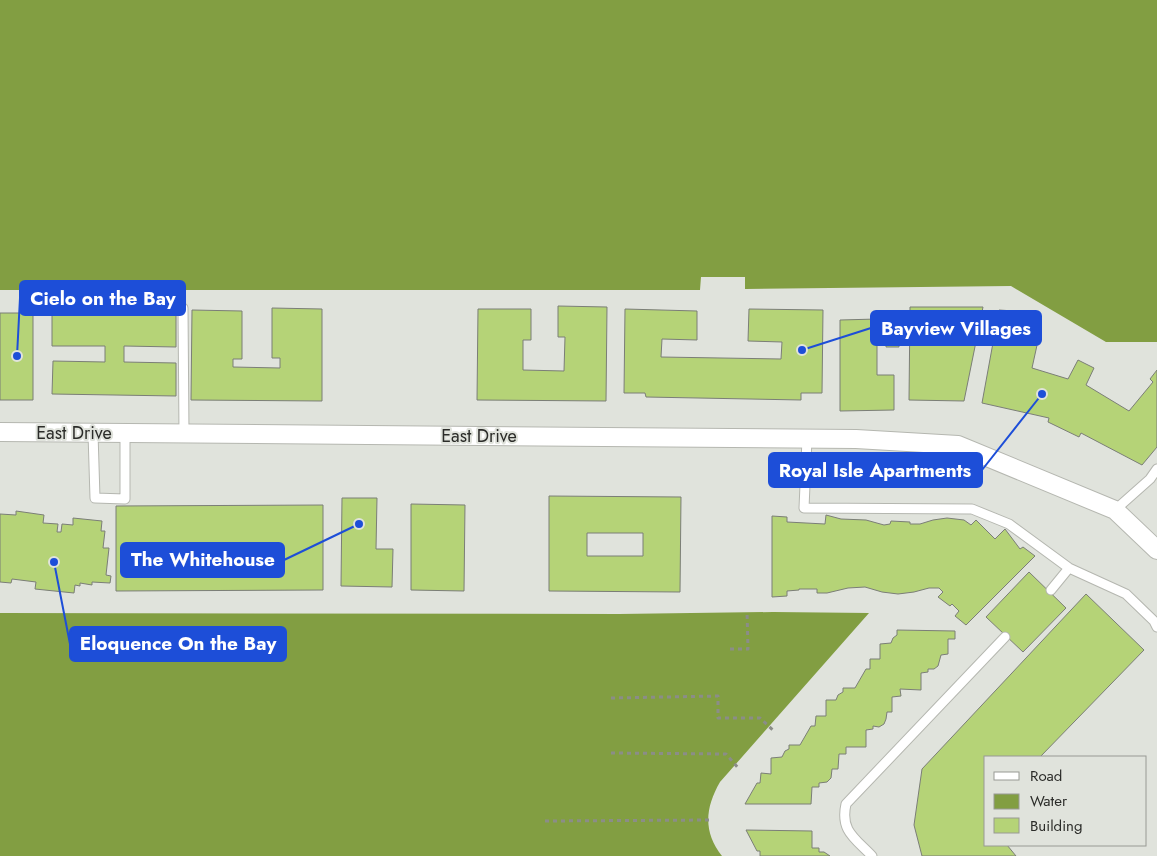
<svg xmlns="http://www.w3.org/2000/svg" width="1157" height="856" font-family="Jost,sans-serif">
<rect width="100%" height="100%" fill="#e0e3dc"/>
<path fill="#829e42" d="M0,0H1157V342H1106L1011,286L745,289V277H701L700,290H0Z
M773,612L869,613L720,782C705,808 703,832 722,856H0V613L619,614Z"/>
<path fill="#b5d377" stroke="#7b7e77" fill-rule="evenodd" d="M558,306L607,307L606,401L477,400L478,309H531V340H523V370L564,371L565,337H558Z
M910,307H983L964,401L909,400Z
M272,308L322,309V401L191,400L192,310L242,311V359H233V367L280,368V358H272Z
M625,309L697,311V340L662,339L661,357L781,359L782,342L748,341L749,309L823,310L822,393H801V400L646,397L645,393H624Z
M999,310L1014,311L1023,320L1032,321L1031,325L1041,327L1032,368L1068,379L1078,360L1094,368L1086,385L1129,411L1153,382L1150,379L1157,370V447L1142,465L1081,433L1079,437L1048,422L1049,418L982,403Z
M0,313H33V400H0Z
M52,314L176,315V347L124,346V362L176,363V396L52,394L53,361L105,362V346H52Z
M877,319V375H894V410L840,411V320Z
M898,336L899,347H886V337Z
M549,496L681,497L680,592L549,591ZM587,533H643V556H587Z
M342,498H377L376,549H393L392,587L341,586Z
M411,504L465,505L464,591L411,590Z
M323,505V590L116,591V506Z
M16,511L44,515L43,523L58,524L57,532H61L62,524L73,525V518L102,521L101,531H105L103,548H109L106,575L111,576L110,583L92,582V585L80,583V586L75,585L74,593L35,589L36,582L12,579L11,583L0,582V514L16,515Z
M826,515L841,519L866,520L884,525L890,524L891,521L910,522V524H920L933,520L947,518L964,520L971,525L976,520L995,539L1005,529L1020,549L1023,547L1035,556L966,625L955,616L959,611L952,604L950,606L938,597L943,592L939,588H929L914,592L898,594L882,592L865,587L848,588L827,593H817V589H799V590L787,591V596L772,597V516L787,517V522L825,524Z
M1029,572L1066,608L1023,652L986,617Z
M1086,594L1144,650L1040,757H986V813L984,815L986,817V845H1007L1016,856H922L914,825L922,769Z
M897,630L955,631V639H948V654L941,655L938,666L934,669H928V672L921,673V690L900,689L901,696L892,697V712H887L886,719L884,724L879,727L873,726V729L866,730V747H846V754H839L838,769H832L831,778L827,782L819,783V787H812L811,804H745L757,783H760L761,773L771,774V758L782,757L785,751L789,749V745H800L811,726H815L816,716H826V700H836L838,695L843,692V688H855L866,669H870V659H880V644L891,643L893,638L897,635Z
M746,830L812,831V848H819V852H824L830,856H760V851H757Z"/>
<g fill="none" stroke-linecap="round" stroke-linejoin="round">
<g stroke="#b5b7b0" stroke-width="11">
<path id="lane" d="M183,308L184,434
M93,433L95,498L125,499V433
M807,439L804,508L972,509L1009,524L1069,568L1126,594L1154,621L1157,627
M1115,510L1150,479L1157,469
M1051,590L1069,568
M872,856C855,838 840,831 846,804L1005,637"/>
</g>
<g stroke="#b5b7b0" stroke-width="20">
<path id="street" d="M0,432L856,439L958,445L1115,510L1157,550"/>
</g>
<path stroke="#8b8d88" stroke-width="3" stroke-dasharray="4 4" stroke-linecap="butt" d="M730,649H748L747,611
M611,698L718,696V718H760L775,732
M611,753L726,754L739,769
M545,821L711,820"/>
<use href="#lane" stroke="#fff" stroke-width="9"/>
<use href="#street" stroke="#fff" stroke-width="18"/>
</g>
<g text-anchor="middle" stroke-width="4" stroke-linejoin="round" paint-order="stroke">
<g font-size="18" fill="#2b2c29" stroke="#e0e3dc">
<text x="74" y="439">East Drive</text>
<text x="479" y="442">East Drive</text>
</g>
</g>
<path fill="none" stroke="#1d4ed8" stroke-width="2" d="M17 356L20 298M802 350L871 328M1042 394L982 470M359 524L284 560M54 562L70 644"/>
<g fill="#1d4ed8" stroke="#e0e3dc" stroke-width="2">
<circle cx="17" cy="356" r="5"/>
<circle cx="802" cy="350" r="5"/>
<circle cx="1042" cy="394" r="5"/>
<circle cx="359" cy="524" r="5"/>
<circle cx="54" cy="562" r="5"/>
</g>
<g fill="#1d4ed8" stroke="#1d4ed8" stroke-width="2">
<rect x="20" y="281" width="165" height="34" rx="5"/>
<rect x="871" y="311" width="170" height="34" rx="5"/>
<rect x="769" y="453" width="213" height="34" rx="5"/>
<rect x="121" y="543" width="163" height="34" rx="5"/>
<rect x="70" y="627" width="216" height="34" rx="5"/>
</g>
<g font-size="19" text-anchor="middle" font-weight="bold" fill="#fff">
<text x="103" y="305">Cielo on the Bay</text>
<text x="956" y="335">Bayview Villages</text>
<text x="875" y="477">Royal Isle Apartments</text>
<text x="203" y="566">The Whitehouse</text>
<text x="178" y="650">Eloquence On the Bay</text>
</g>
<rect x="984" y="756" width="162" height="90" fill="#e0e3dc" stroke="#989a94"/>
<rect x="994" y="772" width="25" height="8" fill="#ffffff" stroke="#989a94"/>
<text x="1030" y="781" font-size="15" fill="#2b2c29">Road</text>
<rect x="994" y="794" width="25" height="15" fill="#829e42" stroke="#989a94"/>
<text x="1030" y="806" font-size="15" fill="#2b2c29">Water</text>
<rect x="994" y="818" width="25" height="15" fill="#b5d377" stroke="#989a94"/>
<text x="1030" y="831" font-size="15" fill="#2b2c29">Building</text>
</svg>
